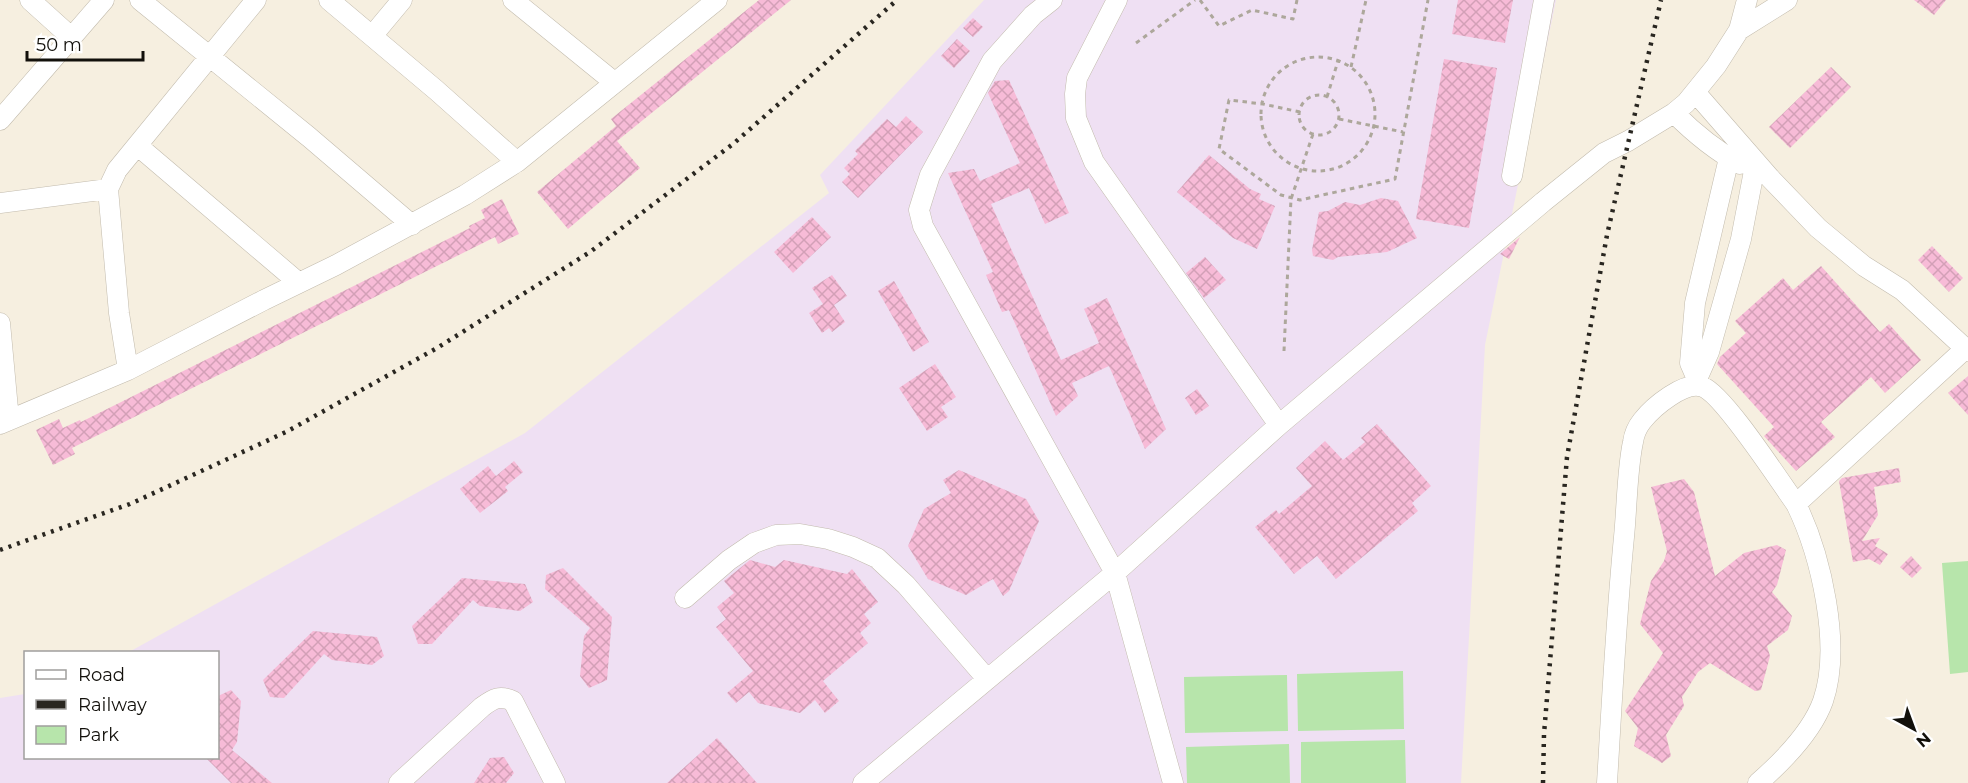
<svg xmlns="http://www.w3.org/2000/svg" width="1968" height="783" font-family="Montserrat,sans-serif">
<defs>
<pattern id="building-cross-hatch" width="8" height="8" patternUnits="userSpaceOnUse" patternTransform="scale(1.5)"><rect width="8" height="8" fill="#f7bbd7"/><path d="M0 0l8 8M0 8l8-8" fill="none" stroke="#d3a0b7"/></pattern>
</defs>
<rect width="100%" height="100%" fill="#f6efe0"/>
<path fill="#efe0f3" d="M984,0H1556L1485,345L1461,783H0V698L25,694L26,758H218V652H129L525,433L829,193L820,175Z"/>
<path fill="#b7e5ab" d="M1968,561V672L1950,674L1942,563Z
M1403,671L1404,729L1298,731L1297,674Z
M1287,675L1288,731L1185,733L1184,677Z
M1405,740L1406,783H1301V742Z
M1289,744L1290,783H1187L1186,747Z"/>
<path fill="url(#building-cross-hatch)" d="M759,0H791L617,141L640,168L568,229L537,192L616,126L611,119Z
M1458,0H1513L1505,43L1452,34Z
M1914,0H1946L1934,15Z
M973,18L983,27L973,37L963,28Z
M957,39L970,51L954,68L941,56Z
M1444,59L1497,68L1469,228L1416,219Z
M1831,67L1851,87L1790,148L1769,127Z
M1009,80L1069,213L1045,224L1029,188L991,204L1061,360L1099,343L1084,309L1107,298L1166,429L1145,449L1109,366L1072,383L1078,396L1056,416L1009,310L1002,312L986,275L993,272L948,173L974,169L980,181L1020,163L988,93L995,81Z
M906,116L923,132L858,198L842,182L850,174L844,168L858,154L855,151L887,119L896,127Z
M1209,155L1250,189L1261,194L1259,199L1275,206L1257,249L1233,238L1177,192Z
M1381,198L1398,201L1417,238L1387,252L1338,257L1333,260L1313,256L1312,250L1319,212L1328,211L1345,202L1360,205Z
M502,199L519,234L498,244L495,237L72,448L75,454L53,465L36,430L59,419L63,428L80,420L81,422L470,228L469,226L485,218L481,210Z
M812,217L831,237L793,273L774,252Z
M1520,237L1509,259L1500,254Z
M1932,246L1963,278L1949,292L1918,260Z
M1205,257L1226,280L1204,298L1186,273Z
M1821,266L1880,332L1889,324L1921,360L1885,393L1871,377L1821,422L1835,437L1796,471L1764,436L1774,427L1717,364L1720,357L1746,333L1735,321L1783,278L1793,290Z
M832,275L847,296L834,305L845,322L832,332L829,328L822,333L809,313L823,304L812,288Z
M894,281L929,342L913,352L878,291Z
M935,364L956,397L941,407L948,417L927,431L899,388Z
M1968,376V415L1948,393Z
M1197,389L1209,406L1196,415L1185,398Z
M1377,424L1431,486L1412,503L1418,511L1336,579L1317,556L1294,574L1255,527L1276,510L1279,514L1312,486L1296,468L1325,441L1343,460L1365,442L1361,438Z
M514,461L523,472L505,487L508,491L480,513L460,489L488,466L496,476Z
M1899,468L1901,482L1874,487L1878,515L1862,541L1880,538L1875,546L1888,554L1880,565L1869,559L1853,562L1839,481L1842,478Z
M959,470L1026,499L1039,521L1009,591L1003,596L993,579L966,595L928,579L908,546L924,509L951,493L943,480Z
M1684,479L1694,492L1715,576L1744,553L1777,545L1786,550L1777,585L1772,592L1792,616L1788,630L1767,646L1770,656L1761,690L1755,691L1710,663L1698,672L1682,697L1684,706L1666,735L1671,756L1662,763L1634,746L1638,728L1625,711L1663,653L1640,624L1651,581L1664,561L1667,551L1651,487Z
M1911,556L1922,568L1912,578L1900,567Z
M750,560L775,567L784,560L847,574L852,569L878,602L864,614L871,623L860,633L868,643L823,681L839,701L825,713L815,700L800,713L758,703L749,692L736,703L727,693L753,671L716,627L726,619L717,607L734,593L724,581Z
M563,568L612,617L607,680L589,688L580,676L584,636L590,628L545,589L546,575Z
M462,578L525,584L533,602L520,611L480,606L473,600L432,644H418L412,626Z
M313,631L377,637L384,656L372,665L332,660L324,654L284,698L270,697L263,680Z
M231,690L241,701L237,742L232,750L272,783H231L206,758H218V696Z
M717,738L757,783H667Z
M504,757L514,773L506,783H474L490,758Z"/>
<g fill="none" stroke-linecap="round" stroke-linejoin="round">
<g stroke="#c2bbad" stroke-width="21">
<path id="minor" d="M30,0L71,37
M140,0L309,137L412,225
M329,0L436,90L517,162
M513,0L614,82
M1052,0L1033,15L992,61L930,175L919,210L923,226L1115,573L1173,783
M1117,0L1077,78L1075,94L1076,118L1094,162L1279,425
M1739,30L1787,0
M372,36L402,0
M1695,92L1770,178L1818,228L1864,266L1902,290L1968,351
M1674,113C1694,133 1716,151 1740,164
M0,120L104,0
M138,146L299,283
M1512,176L1544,0
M0,203L108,189
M0,323L9,420
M128,370L119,313L108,189L117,170L256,0
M1697,379L1690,363L1695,303L1729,158
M1696,385L1697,379L1709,352L1741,239L1754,171
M0,424L128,370L264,300L336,265L465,195L517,162L717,0
M1796,504L1965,349
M685,598L729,560L754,543L776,535L800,534L828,539L853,547L877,558L906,585L987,679
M399,783L482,707C494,698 500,695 513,701L555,783
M863,783L1115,573L1279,425L1543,202L1604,153L1628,141L1674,113L1686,103L1716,66L1739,30L1747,0
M1607,783C1612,701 1616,619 1624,537C1627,507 1627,470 1633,442C1634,435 1638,426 1642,421C1653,407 1685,380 1703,387C1724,395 1780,482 1796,504C1821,555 1842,646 1823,701C1812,732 1783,761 1758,783"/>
</g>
<path stroke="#ada79b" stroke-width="3" stroke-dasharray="4.5 4.5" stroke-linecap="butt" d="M1200,0L1219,26L1252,10L1293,19L1297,0
M1136,43L1195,0
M1261 114a57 57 0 1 1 114 0a57 57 0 1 1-114 0Z
M1351,67L1366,0
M1299 115a20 20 0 1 1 40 0a20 20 0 1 1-40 0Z
M1327,97L1338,61
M1300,112L1263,104L1229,100L1219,149L1281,195L1300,200L1395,179L1428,0
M1339,119L1403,132
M1284,351L1291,199L1313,134"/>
<use href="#minor" stroke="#fff" stroke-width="20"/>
<path stroke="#292620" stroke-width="4.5" stroke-dasharray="3 6" stroke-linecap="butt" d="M0,550L130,504L286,432L437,348L590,252L733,144L897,0
M1543,783L1544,734L1567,457L1607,235L1661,0"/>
</g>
<rect x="24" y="651" width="195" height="108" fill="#ffffff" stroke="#a09f9d" stroke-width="1.5"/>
<rect x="36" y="670" width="30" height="9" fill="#ffffff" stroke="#a09f9d" stroke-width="1.5"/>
<text x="78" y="681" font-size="18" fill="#12100b">Road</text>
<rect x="36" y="700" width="30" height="9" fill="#292620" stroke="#a09f9d" stroke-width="1.5"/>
<text x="78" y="711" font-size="18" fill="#12100b">Railway</text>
<rect x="36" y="726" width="30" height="18" fill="#b7e5ab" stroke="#a09f9d" stroke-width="1.5"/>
<text x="78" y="741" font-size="18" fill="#12100b">Park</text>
<g transform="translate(1914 729) rotate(139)" stroke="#ffffff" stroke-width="4.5" paint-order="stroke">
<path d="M0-4.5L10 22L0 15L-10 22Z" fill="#12100b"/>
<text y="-9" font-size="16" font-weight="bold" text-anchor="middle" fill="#12100b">N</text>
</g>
<path d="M27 51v9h116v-9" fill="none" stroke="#12100b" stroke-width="3"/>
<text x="36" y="51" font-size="18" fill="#12100b" stroke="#ffffff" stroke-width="4.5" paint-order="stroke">50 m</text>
</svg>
